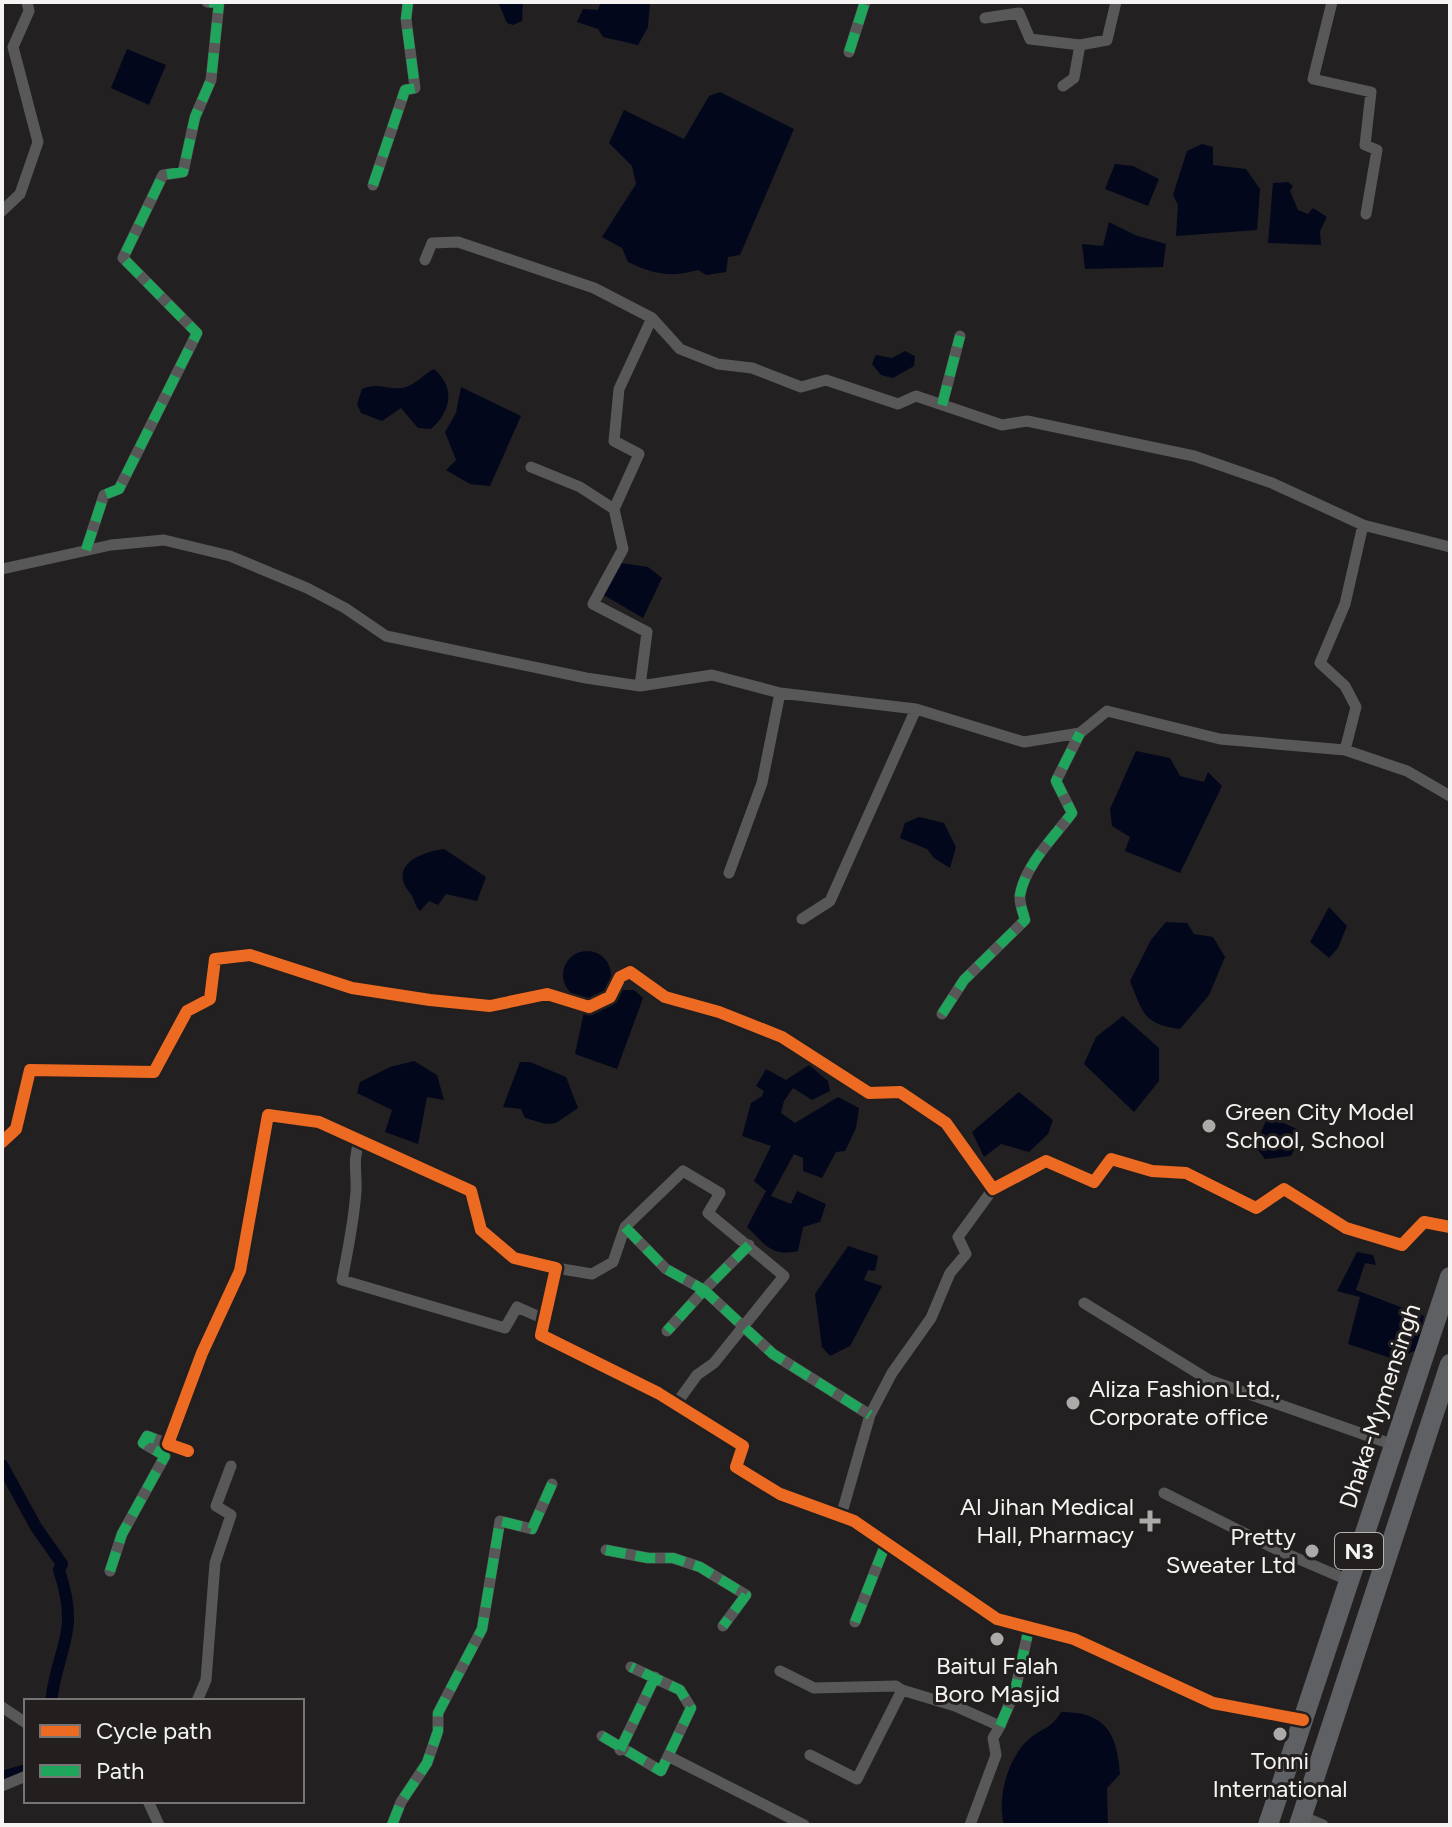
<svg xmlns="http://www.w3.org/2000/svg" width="1452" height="1827" font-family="Figtree,sans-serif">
<rect width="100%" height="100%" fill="#222020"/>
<path fill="#03071c" d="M498,2H523L522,21L513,25L507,23Z
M601,2H650L648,27L638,45L603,37L598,29L577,22L583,9L598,10Z
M127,49L166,65L149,105L111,88Z
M720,92L794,129L740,255L728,257L726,272L706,275L698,270C669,278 654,274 628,262L622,248L602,237L636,184L632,166L609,143L624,110L684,139L709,96Z
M1202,144L1213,147V165L1246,169L1260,189L1257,230L1176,236L1178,205L1173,195L1187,151Z
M1115,164L1133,166L1159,179L1148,206L1105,189Z
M1288,182L1293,186L1290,191L1298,210L1308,214L1313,208L1327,217L1320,231L1321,245L1268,243L1273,183Z
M1109,222L1135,235L1166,244L1163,267L1085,269L1082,244L1103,246Z
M905,351L915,356L914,366L893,378L881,375L872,364L876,355L892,358Z
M434,369C456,388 451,411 431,429L418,428L401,408L382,421L361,413L357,404L362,389C379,381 391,392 406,387C416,384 424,374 434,369Z
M461,387L521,416L490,486L470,484L446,470L456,460L445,432L456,413Z
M621,563L648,567L662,578L643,618L602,594Z
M1136,751L1170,758L1180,776L1204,782L1208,772L1222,786L1180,873L1125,851L1130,837L1112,826L1110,809Z
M919,817L944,823L956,847L950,868L934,858L927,849L900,838L905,823Z
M444,849L486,877L477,901L446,894L438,905L429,901L420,911C414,905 415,899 410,893C388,867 419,852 444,849Z
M1329,907L1347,926L1338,948L1329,958L1310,942Z
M1166,922L1187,923L1194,934L1213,937L1225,957L1209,995L1180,1029C1143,1024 1143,1013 1130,981L1151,940Z
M563 975a24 24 0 1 1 48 0a24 24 0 1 1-48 0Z
M620,990H634L643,998L617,1069L575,1054L584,1012C604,1013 610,1007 620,990Z
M1123,1016L1159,1048V1081L1134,1112L1084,1064L1096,1037Z
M414,1061L437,1075L444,1100L427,1097L418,1144L385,1132L392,1110L357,1093L360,1082L390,1067Z
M520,1062H530L566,1077L578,1108L556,1123L546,1124L525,1118L521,1109L503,1107Z
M809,1065L828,1081L830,1091L812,1100L793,1088L784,1101L781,1113L795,1123L838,1097L859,1108L856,1128L845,1151L836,1152L822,1178L803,1171V1158L794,1154L771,1196L791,1204L797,1191L826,1204L820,1222L803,1227L798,1251C771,1257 765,1244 747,1227L766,1191L754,1181L771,1146L742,1136L751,1103L762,1096L764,1091L756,1086L766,1069L786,1080Z
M1019,1092L1053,1120L1048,1134L1029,1152L1001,1144L984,1157L972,1132Z
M1268,1116L1297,1129L1300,1139L1291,1156L1265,1159L1255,1146Z
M848,1246L878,1256L875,1271L868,1270L864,1280L882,1286L850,1346L830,1356L822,1347L815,1294Z
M1357,1252L1373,1255L1376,1265L1365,1263L1356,1290L1424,1316L1417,1350L1404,1355L1400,1361L1348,1344L1360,1297L1337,1291Z
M1061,1712C1105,1712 1117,1732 1120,1774L1107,1788L1108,1825H1004C997,1799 1007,1759 1028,1740C1041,1728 1052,1729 1061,1712Z"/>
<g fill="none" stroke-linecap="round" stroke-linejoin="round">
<path stroke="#03071c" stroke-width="12" d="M2,1465L36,1527L62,1564L59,1570C80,1634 59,1642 51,1701
M2,1777L26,1770"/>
<path stroke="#595858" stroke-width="11" d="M1332,2L1313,79L1371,92L1365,145L1377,150L1366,214
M985,18L1019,13L1030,39L1080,45
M849,52L865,2
M1063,86L1074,78L1080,45L1107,40L1116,2
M373,185L405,90L415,88L406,19L408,2
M2,211L20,194L38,142L13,47L29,11L27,2
M425,260L432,243L458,242L594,288L652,318L680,349L718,364L752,368L801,387L826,380L898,404L916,396L1002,425L1027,421L1194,456L1272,483L1363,525L1450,547
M942,405L960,336
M531,467L580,487L614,509
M86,550L104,495L119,489L197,333L123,258L163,175L183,172L195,117L211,80L219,3L207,2
M2,569L111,545L164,540L230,556L307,588L345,608L386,636L586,678L640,686L712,675L780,693L916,709L1024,742L1080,733L1107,711L1220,739L1345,750L1407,771L1450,796
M640,686L647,632L593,604L623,549L614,509L639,454L614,441L619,389L652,318
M1345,750L1356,707L1345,686L1320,663L1345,604L1363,525
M729,873L762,783L780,693
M802,919L830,901L916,709
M942,1014L964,980L1025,920C1023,912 1019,903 1020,895C1025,865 1055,836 1072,813L1056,781L1080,733
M360,1140C352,1159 357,1172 356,1191C354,1221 348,1250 342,1280L505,1328L517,1307L544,1319
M2,1142L16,1129L30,1070L154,1072L187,1011L210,999L215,959L250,955L352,988L430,1000L490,1006L547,994L589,1007L610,997L620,977L630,972L665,997L719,1012L782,1037L869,1093L900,1092L946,1123L993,1189L1046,1161L1094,1182L1111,1159L1152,1171L1186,1173L1256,1208L1284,1189L1346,1228L1402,1245L1424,1222L1450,1227
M625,1227L666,1269L704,1290L667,1331
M749,1245L704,1290L773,1354L870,1415
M556,1268L592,1274L613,1262L625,1227L683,1171L720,1193L708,1213L784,1276L714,1363L697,1375L676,1404
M1084,1303L1209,1380L1394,1445
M188,1451L168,1444L202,1353L240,1271L268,1115L319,1122L471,1191L481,1230L514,1258L556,1268L541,1335L658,1393L743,1446L736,1467L780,1494L854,1521L997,1619L1074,1639L1213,1703L1303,1720
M1164,1493L1280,1551L1350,1581
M841,1516L870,1415L892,1373L931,1318L950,1273L966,1254L958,1237L993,1189
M606,1550L648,1558H673L700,1567L746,1595L723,1626
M110,1571L122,1534L165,1456L143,1443L147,1436L168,1444
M855,1622L886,1543
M780,1671L814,1688L896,1686L902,1690
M197,1701L206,1680L215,1563L231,1515L216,1506L231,1466
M2,1707L26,1723
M1000,1726L1015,1691L1029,1628
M602,1736L661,1771L691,1708L680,1690L631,1667
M620,1750L655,1677
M810,1755L857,1779L902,1690L955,1706L1000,1726L993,1738L996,1755L970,1825
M670,1757L804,1825
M2,1786L26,1776
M148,1801L159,1825
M1302,1816L1323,1825
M392,1825L401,1802L427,1763L438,1731V1713L482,1629L500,1521L532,1529L552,1484"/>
<path stroke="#5e6064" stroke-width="20" d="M1268,1825L1450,1277
M1299,1825L1450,1364"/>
<path stroke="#20a55d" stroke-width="10" stroke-dasharray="20 10" stroke-linecap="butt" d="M849,52L865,2
M373,185L405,90L415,88L406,19L408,2
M942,405L960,336
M86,550L104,495L119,489L197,333L123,258L163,175L183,172L195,117L211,80L219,3L207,2
M942,1014L964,980L1025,920C1023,912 1019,903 1020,895C1025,865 1055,836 1072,813L1056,781L1080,733
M625,1227L666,1269L704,1290L667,1331
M749,1245L704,1290L773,1354L870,1415
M606,1550L648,1558H673L700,1567L746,1595L723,1626
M110,1571L122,1534L165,1456L143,1443L147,1436L168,1444
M855,1622L886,1543
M1000,1726L1015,1691L1029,1628
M602,1736L661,1771L691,1708L680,1690L631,1667
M620,1750L655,1677
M392,1825L401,1802L427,1763L438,1731V1713L482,1629L500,1521L532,1529L552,1484"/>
<g stroke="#231f1f" stroke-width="17">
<path id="cycleway" d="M2,1142L16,1129L30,1070L154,1072L187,1011L210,999L215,959L250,955L352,988L430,1000L490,1006L547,994L589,1007L610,997L620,977L630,972L665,997L719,1012L782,1037L869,1093L900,1092L946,1123L993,1189L1046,1161L1094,1182L1111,1159L1152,1171L1186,1173L1256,1208L1284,1189L1346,1228L1402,1245L1424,1222L1450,1227
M188,1451L168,1444L202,1353L240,1271L268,1115L319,1122L471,1191L481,1230L514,1258L556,1268L541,1335L658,1393L743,1446L736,1467L780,1494L854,1521L997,1619L1074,1639L1213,1703L1303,1720"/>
</g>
<use href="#cycleway" stroke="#ed6a23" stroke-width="12"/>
</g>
<g fill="#aca9a9" stroke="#231f1f" stroke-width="3">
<circle cx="1209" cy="1126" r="8"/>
<circle cx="1073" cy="1403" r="8"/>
<path d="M1146 1509h8v8h8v8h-8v8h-8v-8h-8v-8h8z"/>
<circle cx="1312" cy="1551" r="8"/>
<circle cx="997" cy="1639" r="8"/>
<circle cx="1280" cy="1734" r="8"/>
</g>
<g text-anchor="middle" stroke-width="6" stroke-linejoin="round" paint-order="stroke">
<rect fill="#231f1f" stroke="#b7b3b3" stroke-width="2" x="1335" y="1533" width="48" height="36" rx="6"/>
<g font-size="22" font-weight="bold" fill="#f6f3f3">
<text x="1359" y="1559">N3</text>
</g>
<g font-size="24" fill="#f6f3f3" stroke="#231f1f" text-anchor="start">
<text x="1225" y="1120">Green City Model<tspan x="1225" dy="28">School, School</tspan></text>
<text x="1089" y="1397">Aliza Fashion Ltd.,<tspan x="1089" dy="28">Corporate office</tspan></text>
<text x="1134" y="1515" text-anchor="end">Al Jihan Medical<tspan x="1134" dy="28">Hall, Pharmacy</tspan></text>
<text x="1296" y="1545" text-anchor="end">Pretty<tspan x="1296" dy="28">Sweater Ltd</tspan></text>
<text x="997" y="1674" text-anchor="middle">Baitul Falah<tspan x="997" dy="28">Boro Masjid</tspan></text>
<text x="1280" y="1769" text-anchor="middle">Tonni<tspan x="1280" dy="28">International</tspan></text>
</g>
<g font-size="24" fill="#f6f3f3" stroke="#231f1f">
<text transform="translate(1380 1406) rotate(-72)" y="8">Dhaka-Mymensingh</text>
</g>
</g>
<rect width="1452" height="1827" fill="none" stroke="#f6f3f3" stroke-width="8"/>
<rect x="24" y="1699" width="280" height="104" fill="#231f1f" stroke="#777474" stroke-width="2"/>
<rect x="40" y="1725" width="40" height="12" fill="#ed6a23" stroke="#777474" stroke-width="2"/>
<text x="96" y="1739" font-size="24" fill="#f6f3f3">Cycle path</text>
<rect x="40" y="1765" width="40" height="12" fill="#20a55d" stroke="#777474" stroke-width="2"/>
<text x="96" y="1779" font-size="24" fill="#f6f3f3">Path</text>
</svg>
